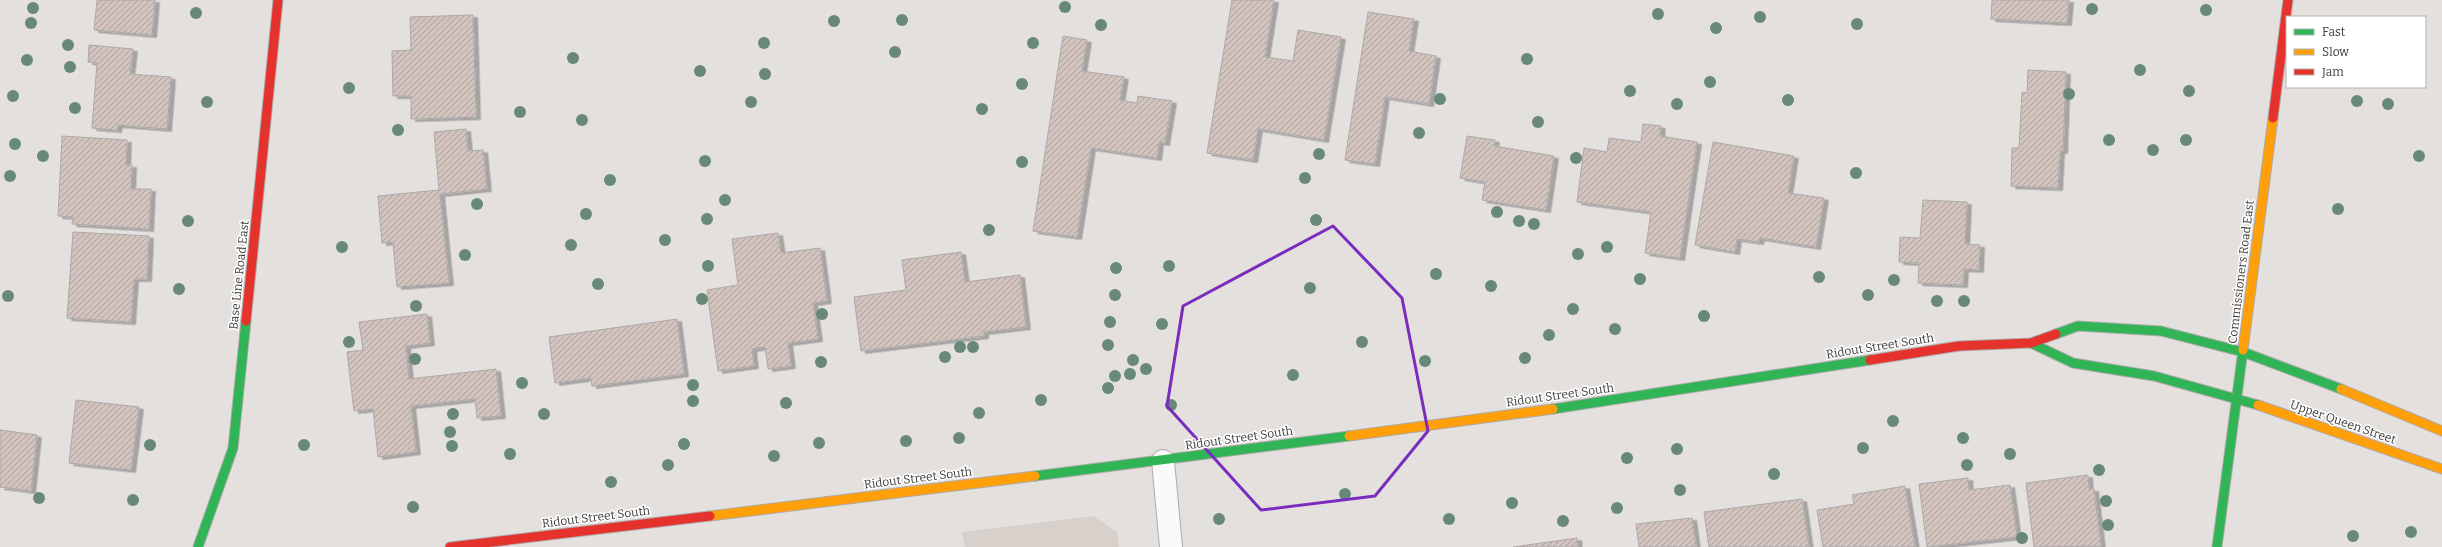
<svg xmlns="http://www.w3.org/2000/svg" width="2442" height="547" font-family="Bitter,serif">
<defs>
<pattern id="building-hatch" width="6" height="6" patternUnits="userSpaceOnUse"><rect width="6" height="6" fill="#d3c3be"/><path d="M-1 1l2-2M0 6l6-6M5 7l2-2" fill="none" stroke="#aca09b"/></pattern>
<filter id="shadow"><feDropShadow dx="4.5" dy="2.5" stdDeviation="0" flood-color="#0004"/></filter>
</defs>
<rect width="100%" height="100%" fill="#e3e0de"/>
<path fill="#d8d0cb" d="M1093,516L1117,532L1119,547H965L962,532Z"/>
<path fill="url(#building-hatch)" stroke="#aca9a8" filter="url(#shadow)" d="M97,0H155L152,35L94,30Z
M1232,0H1274L1265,57L1293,61L1298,30L1341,37L1324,140L1258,129L1253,160L1207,153Z
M1992,0H2069L2067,23L1991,19Z
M1368,12L1414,19L1409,51L1436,56L1429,104L1385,97L1375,164L1345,160Z
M473,15L476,117L411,119V96H393L392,51L411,50L410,17Z
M1063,36L1087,40L1082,71L1124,77L1120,100L1137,103L1138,96L1172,101L1165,143L1159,142L1157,158L1091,148L1077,237L1033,231Z
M89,45L133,49L130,74L171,77L167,129L118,125L117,130L92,128L97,63L88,62Z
M2028,70L2066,72L2063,151H2060L2058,188L2011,186L2012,148H2019L2022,92L2027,93Z
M1643,124L1661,126L1660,136L1697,142L1680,258L1645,253L1651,212L1577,202L1584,148L1607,152L1609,138L1641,142Z
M466,129L468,151L483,150L487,189L440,194L449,283L397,287L393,242L382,243L378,196L439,190L434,132Z
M62,136L127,140L126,165H132L131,189H151L149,229L72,224L73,217L58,216Z
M1467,136L1495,140L1494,146L1554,156L1546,210L1482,200L1485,182L1460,178Z
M1713,142L1794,156L1788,193L1824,198L1816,247L1760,238L1759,242L1737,239L1735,252L1695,245Z
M1923,200L1967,202L1965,244L1980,245L1979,270L1964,269L1963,285L1918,283L1919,263L1899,262L1900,237L1920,238Z
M73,232L149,236L147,279H134L131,322L67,318Z
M778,233L781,253L820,248L827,301L813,303L818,339L788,343L791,366L768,369L765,347L752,349L754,366L718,371L707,290L738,285L732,239Z
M961,252L965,282L1020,275L1026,327L984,332V336L861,351L854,297L906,290L902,260Z
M427,314L430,343L406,346L409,379L496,369L501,416L477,418L475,399L411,406L416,452L378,457L373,409L354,411L347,352L363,350L359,322Z
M677,319L684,374L592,386L591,378L555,383L549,337Z
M76,400L139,407L131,470L69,463Z
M0,430L37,435L31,491L0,487Z
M2088,475L2089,489H2094L2101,546L2034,547L2026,483Z
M1968,478L1969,490L2010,485L2017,537L1927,547L1919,484Z
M1905,486L1915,547H1823L1817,510L1854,504L1852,495Z
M1802,499L1809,547H1709L1704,512Z
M1692,518L1696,547H1639L1636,524Z
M1577,538L1578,547H1513Z"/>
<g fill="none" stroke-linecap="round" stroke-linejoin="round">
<g stroke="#aeabaa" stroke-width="24">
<path id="street" d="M1163,461L1171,547"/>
</g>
<g stroke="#aeabaa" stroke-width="11">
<path id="fast" d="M2056,334L2078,326L2161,331L2243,352L2341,389
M2031,343L2073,363L2154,376L2258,405
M1553,409L1870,360
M1035,476L1349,436
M198,547L233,448L246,321
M2217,547L2243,350"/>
</g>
<g stroke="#aeabaa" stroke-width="11">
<path id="slow" d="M2243,350L2273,118
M2341,389L2442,431
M2258,405L2442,469
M1349,436L1553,409
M710,516L1035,476"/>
</g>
<g stroke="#aeabaa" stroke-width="11">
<path id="jam" d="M2273,118L2288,0
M246,321L278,0
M1870,360L1959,346L2031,343L2056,334
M450,547L710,516"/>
</g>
<use href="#street" stroke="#fbfafa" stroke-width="22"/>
<use href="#fast" stroke="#30b455" stroke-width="9"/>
<use href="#slow" stroke="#ff9f0a" stroke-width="9"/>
<use href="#jam" stroke="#e5322d" stroke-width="9"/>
</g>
<g fill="#698978">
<circle cx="1065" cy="7" r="6"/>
<circle cx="33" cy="8" r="6"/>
<circle cx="2092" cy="9" r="6"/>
<circle cx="2206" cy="10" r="6"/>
<circle cx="196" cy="13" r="6"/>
<circle cx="1658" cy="14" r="6"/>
<circle cx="1760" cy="17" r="6"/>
<circle cx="902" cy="20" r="6"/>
<circle cx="834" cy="21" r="6"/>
<circle cx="31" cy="23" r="6"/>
<circle cx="1857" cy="24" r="6"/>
<circle cx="1101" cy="25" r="6"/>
<circle cx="1716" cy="28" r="6"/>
<circle cx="764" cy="43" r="6"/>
<circle cx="1033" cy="43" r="6"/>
<circle cx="68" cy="45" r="6"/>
<circle cx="895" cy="52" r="6"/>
<circle cx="573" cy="58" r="6"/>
<circle cx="1527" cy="59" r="6"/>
<circle cx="27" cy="60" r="6"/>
<circle cx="70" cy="67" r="6"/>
<circle cx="2140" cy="70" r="6"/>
<circle cx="700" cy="71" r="6"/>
<circle cx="765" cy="74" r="6"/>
<circle cx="1710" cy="82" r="6"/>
<circle cx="1022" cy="84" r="6"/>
<circle cx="349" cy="88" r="6"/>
<circle cx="1630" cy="91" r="6"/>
<circle cx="2189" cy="91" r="6"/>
<circle cx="2069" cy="94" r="6"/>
<circle cx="13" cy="96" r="6"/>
<circle cx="1440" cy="99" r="6"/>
<circle cx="1788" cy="100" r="6"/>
<circle cx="2357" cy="101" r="6"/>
<circle cx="207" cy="102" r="6"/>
<circle cx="751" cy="102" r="6"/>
<circle cx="1677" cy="104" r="6"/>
<circle cx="2388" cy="104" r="6"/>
<circle cx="75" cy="108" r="6"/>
<circle cx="982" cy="109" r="6"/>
<circle cx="520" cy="112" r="6"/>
<circle cx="582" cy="120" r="6"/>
<circle cx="1538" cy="122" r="6"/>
<circle cx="398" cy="130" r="6"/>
<circle cx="1419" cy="133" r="6"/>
<circle cx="2109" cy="140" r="6"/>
<circle cx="2186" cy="140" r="6"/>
<circle cx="15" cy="144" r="6"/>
<circle cx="2153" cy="150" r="6"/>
<circle cx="1319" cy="154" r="6"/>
<circle cx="43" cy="156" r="6"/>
<circle cx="2419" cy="156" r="6"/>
<circle cx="1576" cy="158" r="6"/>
<circle cx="705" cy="161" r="6"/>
<circle cx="1022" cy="162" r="6"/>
<circle cx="1856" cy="173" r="6"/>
<circle cx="10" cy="176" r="6"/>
<circle cx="1305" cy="178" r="6"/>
<circle cx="610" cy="180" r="6"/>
<circle cx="725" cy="200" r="6"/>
<circle cx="477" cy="204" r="6"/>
<circle cx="2338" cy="209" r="6"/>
<circle cx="1497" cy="212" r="6"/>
<circle cx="586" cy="214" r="6"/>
<circle cx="707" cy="219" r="6"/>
<circle cx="1316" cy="220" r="6"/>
<circle cx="188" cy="221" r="6"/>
<circle cx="1519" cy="221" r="6"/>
<circle cx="1534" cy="224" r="6"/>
<circle cx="989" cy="230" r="6"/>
<circle cx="665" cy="240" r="6"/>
<circle cx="571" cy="245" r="6"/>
<circle cx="342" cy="247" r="6"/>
<circle cx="1607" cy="247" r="6"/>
<circle cx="1578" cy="254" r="6"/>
<circle cx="465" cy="255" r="6"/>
<circle cx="708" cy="266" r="6"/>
<circle cx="1169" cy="266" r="6"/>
<circle cx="1116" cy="268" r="6"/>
<circle cx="1436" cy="274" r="6"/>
<circle cx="1819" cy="277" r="6"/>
<circle cx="1640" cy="279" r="6"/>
<circle cx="1894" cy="280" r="6"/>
<circle cx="598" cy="284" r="6"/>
<circle cx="1491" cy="286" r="6"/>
<circle cx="1310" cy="288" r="6"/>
<circle cx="179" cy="289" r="6"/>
<circle cx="1115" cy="295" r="6"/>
<circle cx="1868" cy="295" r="6"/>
<circle cx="8" cy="296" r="6"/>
<circle cx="702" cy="299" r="6"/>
<circle cx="1937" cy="301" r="6"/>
<circle cx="1964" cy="301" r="6"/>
<circle cx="416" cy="306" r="6"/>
<circle cx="1573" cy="309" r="6"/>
<circle cx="822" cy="314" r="6"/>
<circle cx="1704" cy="316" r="6"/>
<circle cx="1110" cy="322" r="6"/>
<circle cx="1162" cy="324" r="6"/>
<circle cx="1615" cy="329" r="6"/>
<circle cx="1549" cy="335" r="6"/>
<circle cx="349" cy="342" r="6"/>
<circle cx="1362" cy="342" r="6"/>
<circle cx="1108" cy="345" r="6"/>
<circle cx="960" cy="347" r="6"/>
<circle cx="973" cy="347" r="6"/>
<circle cx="945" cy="357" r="6"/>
<circle cx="1525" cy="358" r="6"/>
<circle cx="415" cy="359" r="6"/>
<circle cx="1133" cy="360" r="6"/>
<circle cx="1425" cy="361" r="6"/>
<circle cx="821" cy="362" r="6"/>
<circle cx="1146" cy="369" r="6"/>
<circle cx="1130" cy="374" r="6"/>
<circle cx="1293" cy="375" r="6"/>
<circle cx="1115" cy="376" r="6"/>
<circle cx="522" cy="383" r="6"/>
<circle cx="693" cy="385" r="6"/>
<circle cx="1108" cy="388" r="6"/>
<circle cx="1041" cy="400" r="6"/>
<circle cx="693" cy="401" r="6"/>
<circle cx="786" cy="403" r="6"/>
<circle cx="1171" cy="405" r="6"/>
<circle cx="979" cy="413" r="6"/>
<circle cx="453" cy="414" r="6"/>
<circle cx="544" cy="414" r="6"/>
<circle cx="1893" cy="421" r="6"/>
<circle cx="450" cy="432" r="6"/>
<circle cx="959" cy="438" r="6"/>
<circle cx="1963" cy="438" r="6"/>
<circle cx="906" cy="441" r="6"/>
<circle cx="819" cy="443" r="6"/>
<circle cx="684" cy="444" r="6"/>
<circle cx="150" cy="445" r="6"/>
<circle cx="304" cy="445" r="6"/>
<circle cx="452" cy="446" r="6"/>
<circle cx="1863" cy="448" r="6"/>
<circle cx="1677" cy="449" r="6"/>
<circle cx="510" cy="454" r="6"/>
<circle cx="2010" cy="454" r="6"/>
<circle cx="774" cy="456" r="6"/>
<circle cx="1627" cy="458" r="6"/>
<circle cx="668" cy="465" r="6"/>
<circle cx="1967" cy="465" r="6"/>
<circle cx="2099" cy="470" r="6"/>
<circle cx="1774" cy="474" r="6"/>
<circle cx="611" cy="482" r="6"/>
<circle cx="1680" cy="490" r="6"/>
<circle cx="1345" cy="494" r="6"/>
<circle cx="39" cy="498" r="6"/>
<circle cx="133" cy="500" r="6"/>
<circle cx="2106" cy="501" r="6"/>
<circle cx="1512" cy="503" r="6"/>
<circle cx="413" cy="507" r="6"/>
<circle cx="1617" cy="508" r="6"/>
<circle cx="1219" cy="519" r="6"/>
<circle cx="1449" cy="519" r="6"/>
<circle cx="1563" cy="521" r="6"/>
<circle cx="2108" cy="525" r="6"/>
<circle cx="2411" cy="532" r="6"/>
<circle cx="2353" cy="536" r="6"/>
<circle cx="2022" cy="538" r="6"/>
</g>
<path fill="none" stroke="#7b2cbf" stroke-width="3" stroke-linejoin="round" d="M1333,226L1402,298L1428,431L1375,496L1261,510L1167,406L1183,306Z"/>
<g text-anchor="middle" stroke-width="3" stroke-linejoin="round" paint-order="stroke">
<g font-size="12" fill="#3d3b39" stroke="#fff">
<text transform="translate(2241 272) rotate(-83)" y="4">Commissioners Road East</text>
<text transform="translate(239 275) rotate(-84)" y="4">Base Line Road East</text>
<text transform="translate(1880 346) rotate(-9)" y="4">Ridout Street South</text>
<text transform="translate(1560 395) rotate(-8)" y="4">Ridout Street South</text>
<text transform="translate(2343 422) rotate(19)" y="4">Upper Queen Street</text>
<text transform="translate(1239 438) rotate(-8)" y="4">Ridout Street South</text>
<text transform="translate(918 478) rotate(-7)" y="4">Ridout Street South</text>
<text transform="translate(596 517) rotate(-7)" y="4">Ridout Street South</text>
</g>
</g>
<rect x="2286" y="16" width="140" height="72" fill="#ffffff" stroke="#b1b1b0"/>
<rect x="2294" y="29" width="20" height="6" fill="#30b455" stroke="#b1b1b0"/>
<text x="2322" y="36" font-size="12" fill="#3d3b39">Fast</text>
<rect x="2294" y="49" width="20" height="6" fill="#ff9f0a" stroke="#b1b1b0"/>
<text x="2322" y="56" font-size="12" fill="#3d3b39">Slow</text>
<rect x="2294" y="69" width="20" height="6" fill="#e5322d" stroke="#b1b1b0"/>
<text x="2322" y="76" font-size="12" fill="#3d3b39">Jam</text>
</svg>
